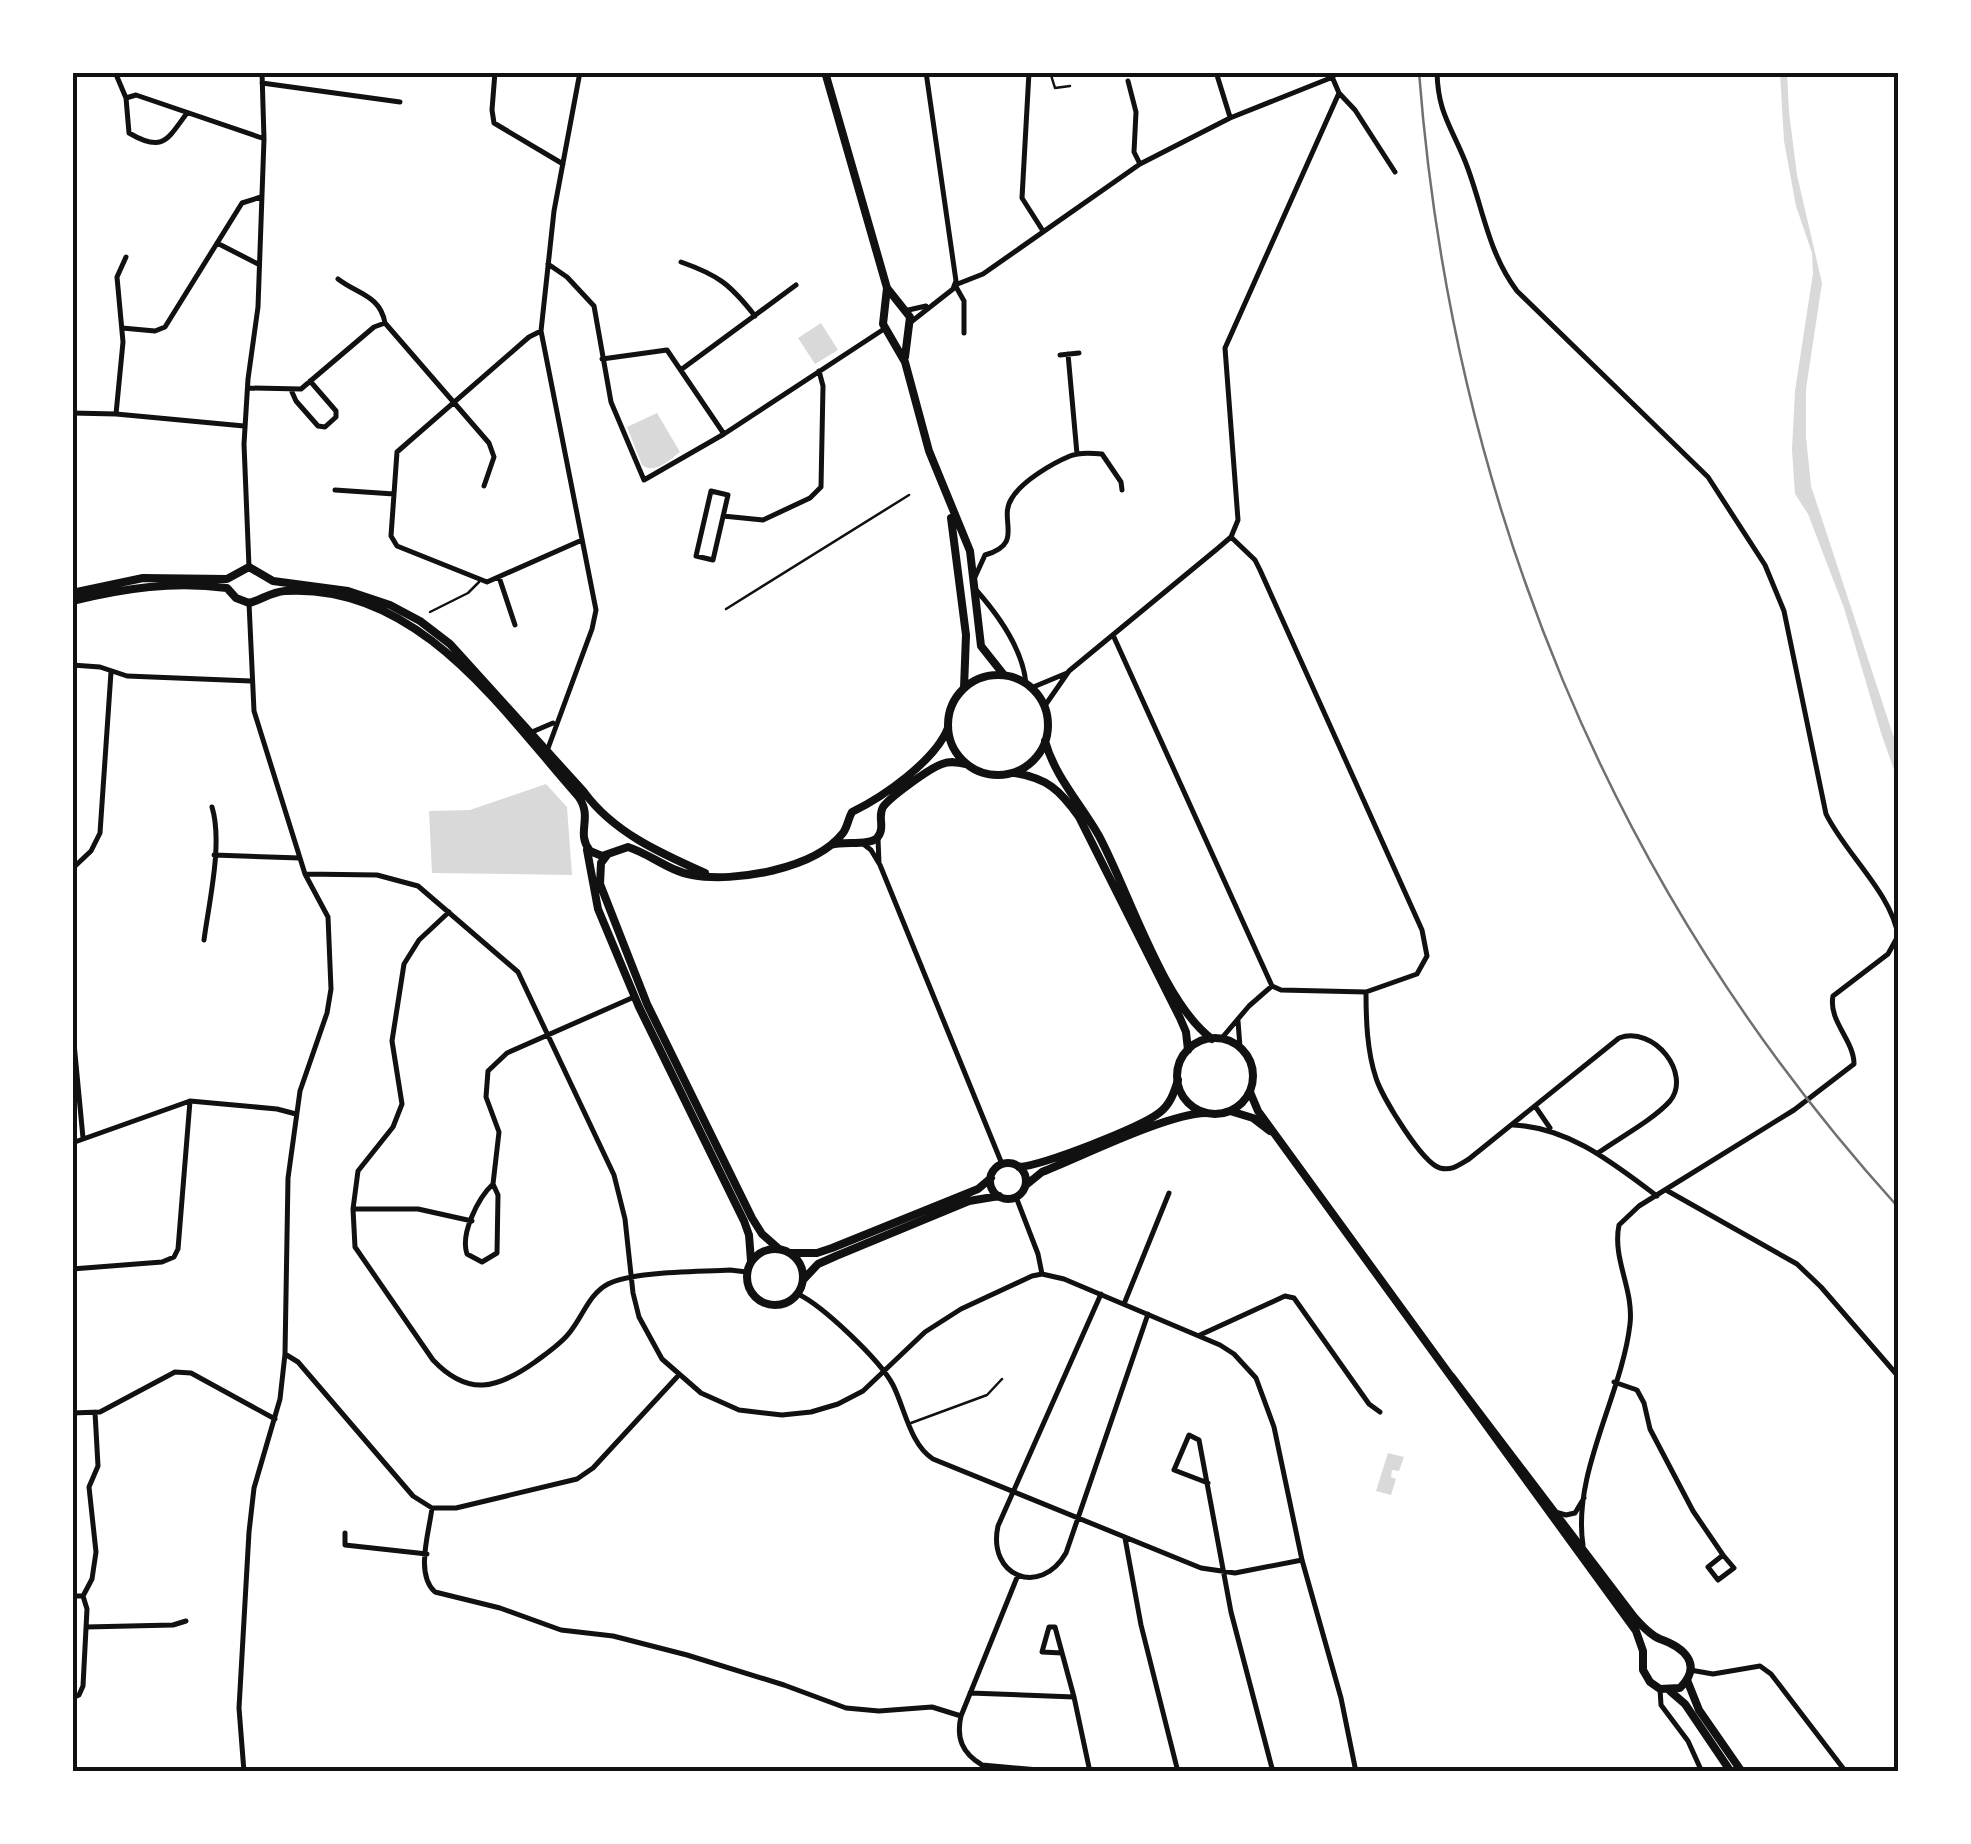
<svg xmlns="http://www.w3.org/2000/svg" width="1971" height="1844" font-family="'PT Sans Narrow',sans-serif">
<rect width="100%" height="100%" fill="#fff"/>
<path fill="#d9d9d9" d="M1780,73H1787L1789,112L1797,175L1822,283L1806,389V437L1811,486L1898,750V781L1881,733L1844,608L1808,514L1795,494L1792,450L1795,391L1813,273L1812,253L1796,206L1784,141Z
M821,323L838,350L815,364L798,338Z
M657,413L680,452C669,460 655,475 642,465L627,427Z
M546,784L567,807L572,875L432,873L429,811L470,810Z
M1388,1453L1404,1457L1399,1471L1392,1470L1391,1477L1396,1479L1391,1495L1376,1491Z"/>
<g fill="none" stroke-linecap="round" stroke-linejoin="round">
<path stroke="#111" stroke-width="2.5" d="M1050,72L1055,88L1070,86
M726,609L909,495
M430,612L468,593L479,582
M911,1423L987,1395L1002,1379"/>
<path stroke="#111" stroke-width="5" d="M115,72L126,98
M495,72L492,110L494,123L563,164
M1029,72L1022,198L1043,231
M1216,72L1230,117
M1330,72L1339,93L1355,110L1395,172
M1437,72C1438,113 1451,126 1465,161C1483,206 1487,251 1517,291L1708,477L1765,565L1784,611L1826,814C1845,853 1892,894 1898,936L1888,954L1833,996C1828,1021 1854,1040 1854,1064L1794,1110L1639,1206L1619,1225C1612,1259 1634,1289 1630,1324C1622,1395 1572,1473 1583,1545
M1128,81L1136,112L1134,152L1140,164
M262,83L400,102
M187,113C167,140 163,153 129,133L126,98L136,95L262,138
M217,243L258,264
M681,262C718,275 730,284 755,316
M548,264L567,277L594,306L611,402L644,480L724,434L884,329
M338,279C357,294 380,295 385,323L489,443L494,457L484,486
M904,311L926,306
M911,322L953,289L956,281L926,72
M122,328L155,331L165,327L242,203L261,197
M541,331L529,337L397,452L391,536L397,546L487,582L582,540
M964,333V301L955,285L983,274L1140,164L1230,118L1333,77
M1068,354L1077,454
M1060,355L1079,353
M602,359L667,350L724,434
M682,369L796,285
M248,388L301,389L374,327L385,323
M292,392L296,401L318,426L325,427L336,417V411L310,381
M72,413L116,414L244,426
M116,414L123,342L117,277L126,257
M335,490L394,494
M711,491L728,495L713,560L696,556Z
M723,516L763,520L810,498L821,487L823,386L819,371
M249,567L244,444L248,379L258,307L264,139L262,72
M499,577L515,625
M975,577L985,555C1026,543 997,520 1012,498C1022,481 1053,463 1070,456C1079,452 1093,453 1102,454L1121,482L1122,490
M977,591C999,616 1023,649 1026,684
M1113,635L1272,986L1281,990L1366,992L1417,974L1427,956L1422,930L1260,570L1255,560L1231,537
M72,665L100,667L127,676L251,681
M1031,688L1067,673
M1044,707L1069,671L1217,549L1231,537L1238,520L1225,348L1339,93
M532,732L553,723
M547,751L592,629L596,610L541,331L554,211L580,72
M878,839L879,863
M862,843L871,850L880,865L1002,1164
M214,855L300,858
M72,869L91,851L100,833L111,672
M305,874L377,875L418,886L518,972L614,1175L625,1219L633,1293L639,1317L662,1359L701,1393L739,1410L782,1415L811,1412L838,1404L863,1391L925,1332L961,1309L1032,1276L1042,1274L1064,1279L1220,1345L1234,1354L1256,1378L1274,1427L1302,1560L1341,1698L1356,1772
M449,912L419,940L404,964L392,1041L402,1104L393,1127L358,1171L353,1209L355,1247L433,1360C468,1397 497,1389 535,1362C547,1353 561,1344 570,1332C583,1316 589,1294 608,1284C632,1271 701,1272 730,1270L747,1272
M204,940C209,902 223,843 212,807
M1366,992C1366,1020 1367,1051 1376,1078C1382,1097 1422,1163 1440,1168C1452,1171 1459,1165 1469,1159L1619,1038C1654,1025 1692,1074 1670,1101C1653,1120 1619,1138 1598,1153
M1238,1021L1240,1047
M72,1022L83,1138
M1221,1039L1249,1006L1272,986
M1535,1106L1550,1128
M1513,1125C1569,1127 1614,1164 1657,1196
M72,1143L190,1101L277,1109L296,1114
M493,1184C478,1198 460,1234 467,1254L482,1262L497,1253L498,1195L493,1184L499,1132L486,1097L488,1071L507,1053L634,997
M1666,1190L1797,1264L1821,1287L1898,1376
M1016,1197L1038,1254L1042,1274
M353,1209H418L472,1221
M72,1269L162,1262L174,1257L178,1249L190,1101
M798,1294C823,1306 880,1360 893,1385C905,1409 910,1444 933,1459L1201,1568L1235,1573L1302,1560
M1101,1294L998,1526C987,1576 1040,1598 1066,1553L1148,1314
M1124,1304L1169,1193
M1200,1335L1285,1296L1294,1298L1369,1404L1380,1412
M285,1354L298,1362L413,1496L432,1508H456L577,1479L593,1468L677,1377
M1614,1382L1637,1390L1644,1403L1650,1429L1693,1511L1723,1555L1708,1567L1718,1580L1734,1568L1723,1555
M72,1413L100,1412L175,1372L191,1373L275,1419
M1208,1483L1174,1470L1189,1435L1199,1440L1231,1612L1273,1772
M432,1508C429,1533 415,1574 435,1592L500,1608L561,1630L613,1636L687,1655L784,1685L846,1708L879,1711L932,1707L961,1716
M1555,1512L1566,1515L1575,1513L1584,1498
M345,1533V1545L427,1554
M1125,1538L1141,1625L1178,1772
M1018,1575L961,1716C956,1738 962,1753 982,1765L1062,1772
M72,1596H83L87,1609L83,1686L79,1695L72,1698
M83,1596L92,1579L96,1552L89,1487L98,1466L95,1412
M86,1627L173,1625L186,1621
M1062,1653L1042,1652L1049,1627H1055L1074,1697
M1690,1670L1713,1674L1760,1666L1771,1674L1846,1772
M1660,1689L1661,1705L1688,1741L1702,1772
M970,1693L1074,1697L1090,1772
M244,1772L239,1708L249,1532L254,1488L280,1399L285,1354L288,1178L300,1091L327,1013L331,989L328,917L305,874L254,711L249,603"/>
<path stroke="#111" stroke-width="8" d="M72,593L143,578L227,579L249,567L273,581L348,591L390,605L420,621L450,644L584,792C613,832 660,853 705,873
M72,601C126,588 173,581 227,588L236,598L249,603C261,600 271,592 285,591C418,583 500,708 578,796C594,818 575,832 590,851L602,856L628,847C650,854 669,871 692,875C734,883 815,869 843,833C848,826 848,819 852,812C883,797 935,761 948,728
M831,845C844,841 869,846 877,838C886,828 877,817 883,807C890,797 930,768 942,764C950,761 957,762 966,764
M587,850L598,909L639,1007L744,1221L749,1235L751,1261
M607,855L601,863L600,884L647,1004L752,1218L762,1234L779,1249
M990 1181a18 18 0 1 1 36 0a18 18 0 1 1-36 0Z
M1019,1167C1044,1165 1139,1128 1159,1113C1170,1105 1174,1093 1178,1080
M1026,1185L1042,1172C1083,1156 1166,1114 1206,1113
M747 1277a28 28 0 1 1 56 0a28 28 0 1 1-56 0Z
M791,1253H817L832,1248L978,1189L991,1178
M803,1280L818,1264L836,1256L969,1201L999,1196"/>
<path stroke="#111" stroke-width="8" d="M825,72L887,288L910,317L905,357
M887,288L883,324L905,362L929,451L970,551L981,646L1004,675
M951,518L966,635L964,688
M948 725a50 50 0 1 1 100 0a50 50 0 1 1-100 0Z
M1045,741C1055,777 1081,804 1099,836C1129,892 1163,1003 1212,1039
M1014,773C1047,778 1060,790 1079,817L1180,1018L1186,1032L1188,1050
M1177 1076a38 38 0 1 1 76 0a38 38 0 1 1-76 0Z
M1250,1092L1258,1111L1636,1631L1643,1651V1670L1650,1682L1660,1689L1680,1688C1704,1664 1683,1647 1660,1639C1650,1635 1641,1625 1634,1617L1451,1376
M1230,1111L1253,1118L1270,1131
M1687,1680L1699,1710L1742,1772
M1670,1691L1685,1704L1731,1772"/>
<path stroke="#707070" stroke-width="2.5" d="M1419,72C1452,499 1610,889 1898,1207"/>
</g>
<rect width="1971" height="1844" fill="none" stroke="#ffffff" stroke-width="150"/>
<rect x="75" y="75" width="1821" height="1694" fill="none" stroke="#111" stroke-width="4"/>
</svg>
